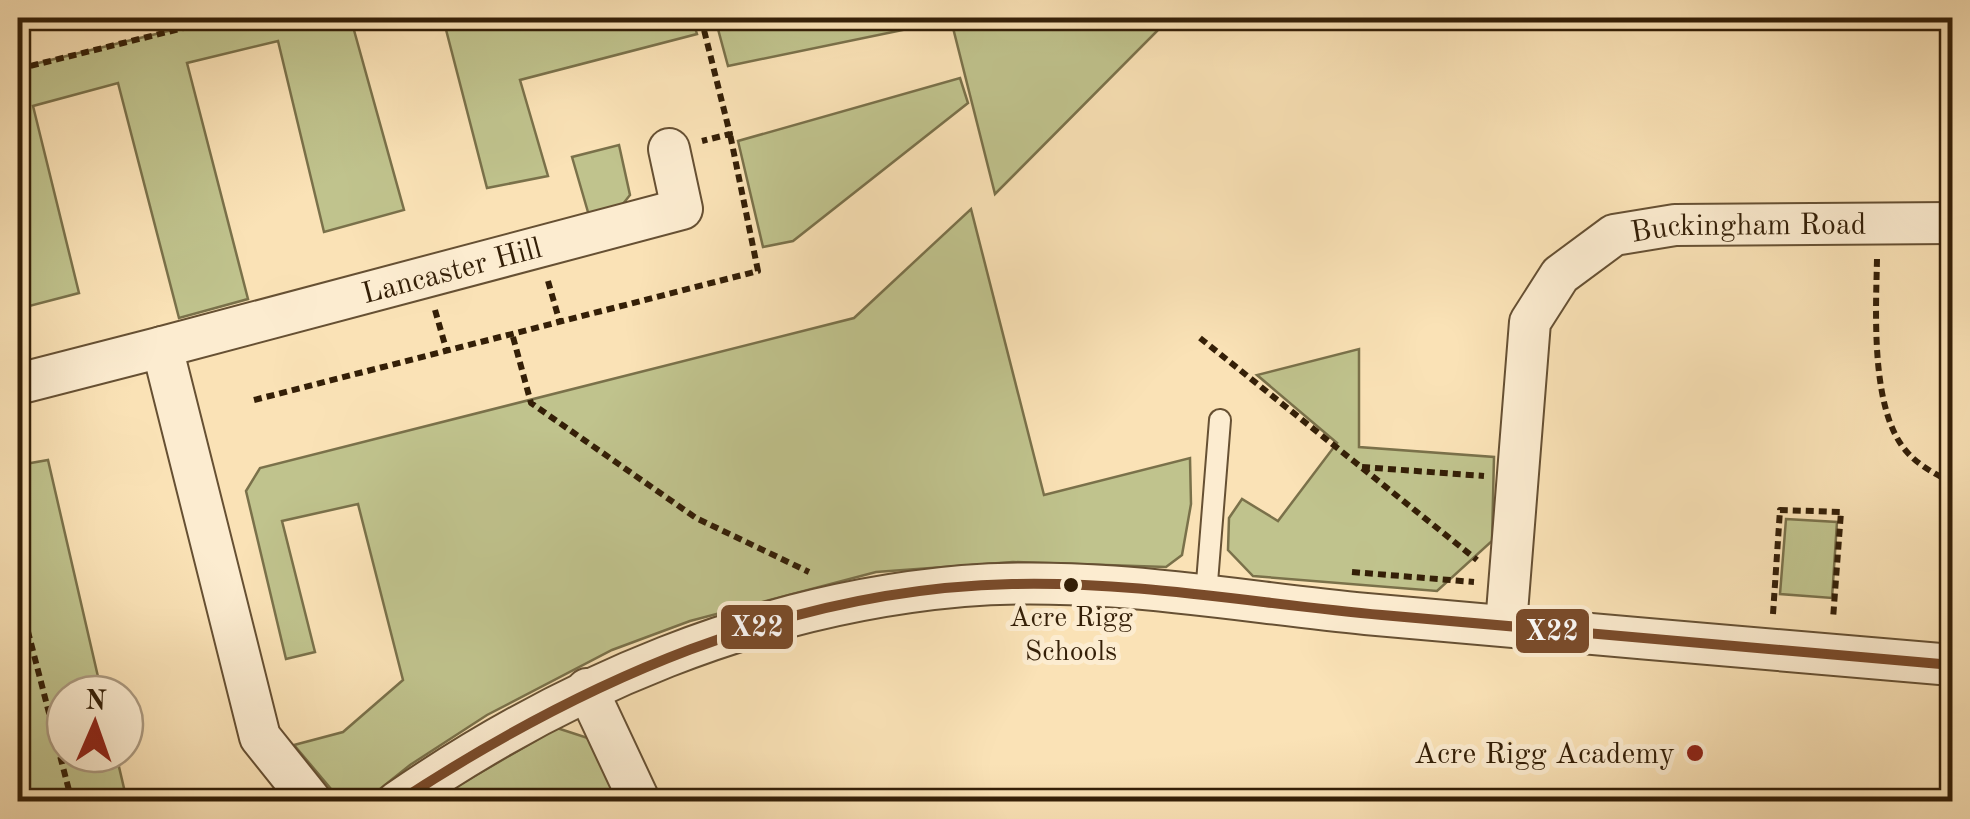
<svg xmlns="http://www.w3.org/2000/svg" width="1970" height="819" font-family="'Old Standard TT',serif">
<rect width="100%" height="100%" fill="#fae2b6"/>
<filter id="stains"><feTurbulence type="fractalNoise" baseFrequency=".002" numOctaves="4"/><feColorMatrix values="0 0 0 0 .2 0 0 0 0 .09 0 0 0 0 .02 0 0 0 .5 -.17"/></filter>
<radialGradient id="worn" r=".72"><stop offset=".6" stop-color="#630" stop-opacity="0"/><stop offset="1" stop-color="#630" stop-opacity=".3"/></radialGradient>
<path fill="#c0c38d" stroke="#7a714a" stroke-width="2.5" d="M221,18H373L352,23L404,210L324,232L278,41L187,63L248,299L179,318L118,83L33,106L79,293L18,309V68Z
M443,18H692L697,34L520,80L548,176L487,188Z
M715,18H1170L995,194L951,20L728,66Z
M960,78L968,103L793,241L763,247L738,141Z
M619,145L630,195L619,209L590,219L572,157Z
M971,209L1044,495L1190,458L1191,504L1182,555L1166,567L1013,562L876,572L690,621L612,650L487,715L410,765L365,801L342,802L294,745L343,732L403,680L358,504L282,521L315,652L286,659L246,491L260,468L854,318Z
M1359,349V447L1494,457L1492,541L1437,591L1253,576L1228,550L1229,518L1242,499L1278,521L1337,443L1257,375Z
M18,436L25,464L48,460L102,694H65V754H116L127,801H18Z
M1786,519L1837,522L1832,598L1780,594Z
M557,728L597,741L625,802H430Z"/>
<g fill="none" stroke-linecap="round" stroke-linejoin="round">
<g stroke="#665033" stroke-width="24">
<path id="service" d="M1206,595L1220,420"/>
</g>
<g stroke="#665033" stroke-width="44">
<g id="minor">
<path d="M18,384L162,347"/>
<path id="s1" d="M1506,625L1530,322L1560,275L1614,235L1675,225L1952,223"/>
<path d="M587,689L640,802"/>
<path id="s2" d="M312,802L260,737L162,347L682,209L669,149"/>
<path d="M397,802C566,685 757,604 963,586C1097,575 1233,601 1366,614C1561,632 1757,648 1952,665"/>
</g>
</g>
<path stroke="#341f07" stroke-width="6" stroke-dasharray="8 5" stroke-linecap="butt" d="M701,18L730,134L702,141
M18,69L224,18
M1877,259C1876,311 1870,411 1907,452C1919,466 1936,474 1952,483
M548,281L560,323
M435,310L447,352
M513,337L531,403L696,518L809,572
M1200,338L1477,560
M254,400L758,271L730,134
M1362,467L1484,476
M1352,572L1474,582
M18,593L72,802
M1773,614L1780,510L1841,512L1833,619"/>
<use href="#service" stroke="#fcecd0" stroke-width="20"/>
<use href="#minor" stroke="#fcecd0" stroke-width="40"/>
<g stroke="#fcecd0" stroke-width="18">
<path id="bus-1" d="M398,802C582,681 788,589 1012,584C1136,581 1259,604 1382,615C1572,633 1762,649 1952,665"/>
</g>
<use href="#bus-1" stroke="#7a4b2a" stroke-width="10"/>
</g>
<circle fill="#341f07" stroke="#fcecd0" stroke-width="4" cx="1071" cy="585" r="9"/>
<circle fill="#8f2418" stroke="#fcecd0" stroke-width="4" cx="1695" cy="753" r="10"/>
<g text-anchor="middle" stroke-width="10" stroke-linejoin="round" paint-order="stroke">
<g font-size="28" fill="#341f07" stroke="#fcecd0">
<text x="1071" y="626">Acre Rigg<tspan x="1071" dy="34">Schools</tspan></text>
</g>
<g font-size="30" fill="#341f07" stroke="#fcecd0">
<text dy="10" stroke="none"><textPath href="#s1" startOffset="562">Buckingham Road</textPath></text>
<text dy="10" stroke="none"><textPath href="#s2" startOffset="785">Lancaster Hill</textPath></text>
</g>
<g font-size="30" fill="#341f07" stroke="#fcecd0" text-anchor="end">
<text x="1675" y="763">Acre Rigg Academy</text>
</g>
</g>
<g stroke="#fcecd0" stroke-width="4">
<rect x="719" y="603" width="76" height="48" rx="10" fill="#7a4b2a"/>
<rect x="1514" y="607" width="77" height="48" rx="10" fill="#7a4b2a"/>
</g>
<g font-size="28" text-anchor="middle" font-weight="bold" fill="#fff">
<text x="757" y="636">X22</text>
<text x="1552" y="640">X22</text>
</g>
<rect width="1970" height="819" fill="none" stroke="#fae2b6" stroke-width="60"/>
<rect x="20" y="20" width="1930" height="779" fill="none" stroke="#341f07" stroke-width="5"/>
<rect x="30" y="30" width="1910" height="759" fill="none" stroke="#341f07" stroke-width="2.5"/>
<g transform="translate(95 724) rotate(2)"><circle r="48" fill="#fcecd0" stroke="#ac9a80" stroke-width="2.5"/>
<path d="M0-8L18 38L0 25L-18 38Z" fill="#8f2418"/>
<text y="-15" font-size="28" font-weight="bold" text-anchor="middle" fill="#341f07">N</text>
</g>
<rect width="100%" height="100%" filter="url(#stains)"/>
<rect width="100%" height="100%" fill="url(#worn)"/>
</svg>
